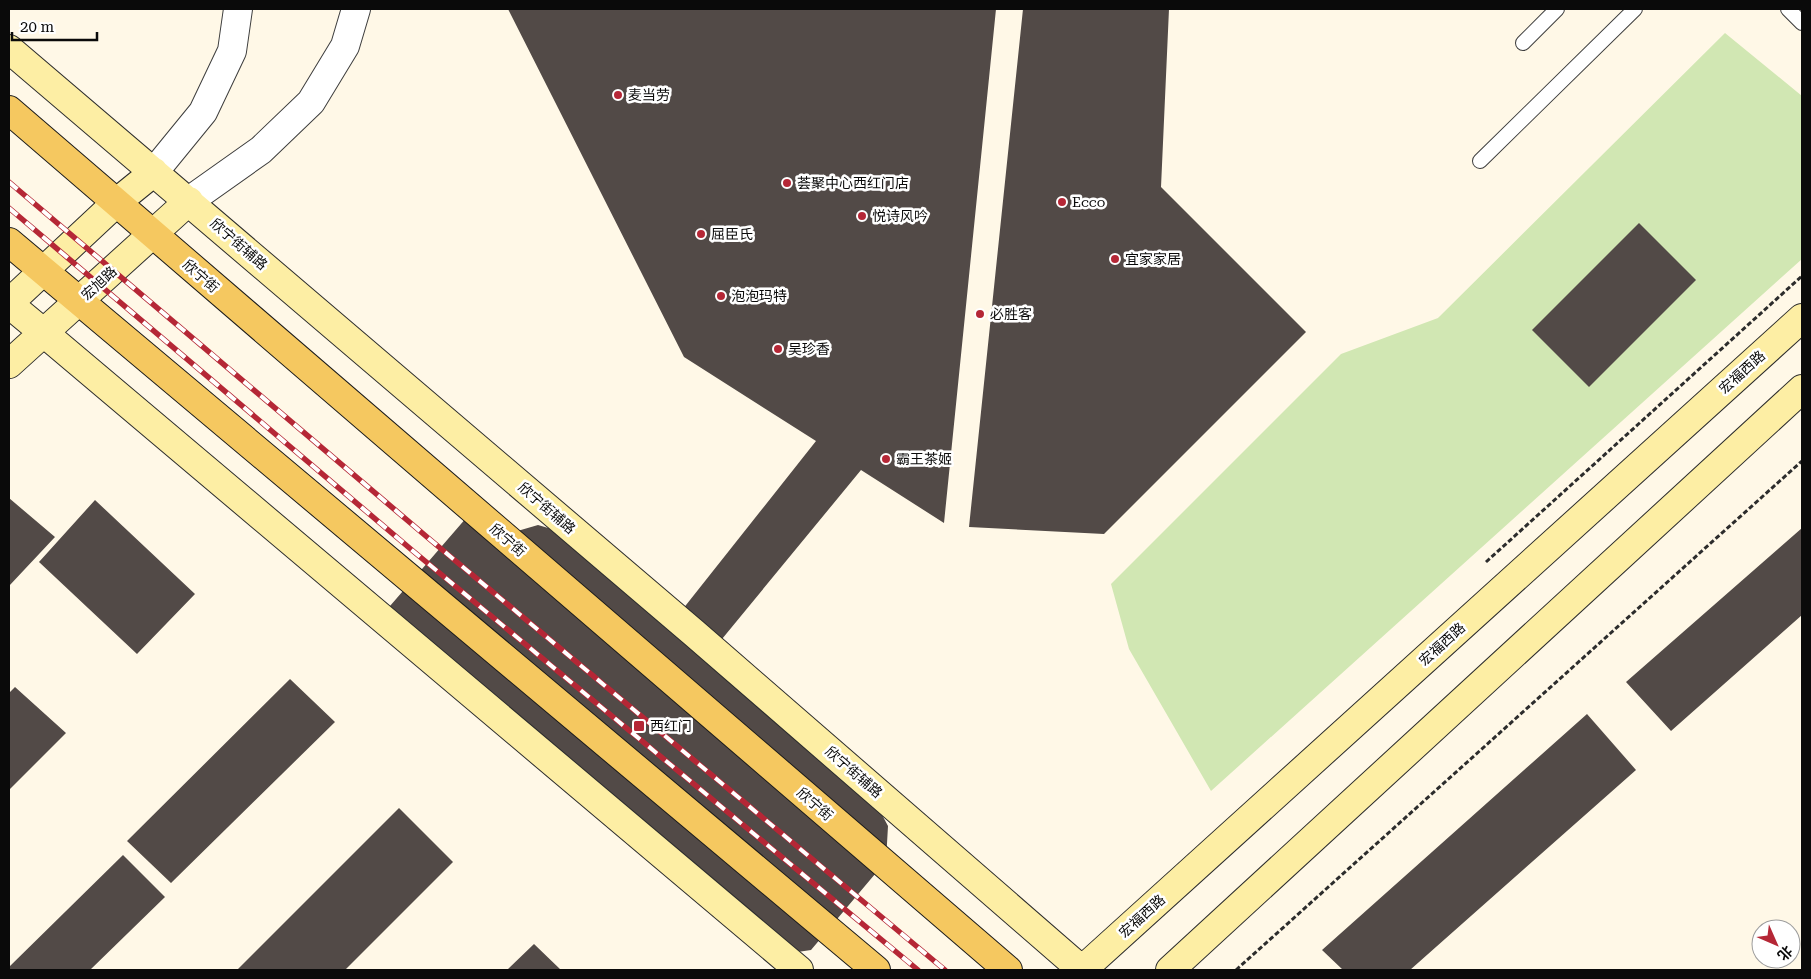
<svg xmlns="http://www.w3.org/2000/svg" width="1811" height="979" font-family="'Roboto Serif','Noto Sans SC',serif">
<rect width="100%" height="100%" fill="#fff8e7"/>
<path fill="#d1e7b3" d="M1725,33L1802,96V259L1211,791L1129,649L1111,584L1341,354L1438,318Z"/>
<path fill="#524a47" d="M508,9H996L944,523L861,470L708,656L873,798L888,826L886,861L811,950L784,954L424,653L425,636L390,606L480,502L514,532L538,525L565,533L671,624L816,441L684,357Z
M1023,9H1169L1161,187L1306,332L1104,534L969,527Z
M1639,223L1696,280L1589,387L1532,330Z
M9,498L55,537L9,586Z
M95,500L195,594L137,654L39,562Z
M1802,528V615L1671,731L1626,682Z
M290,679L335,722L171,883L127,841Z
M15,687L66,733L9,790V693Z
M1587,714L1636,770L1410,970H1343L1322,950Z
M399,808L453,862L345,970H237Z
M123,855L165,897L90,970H9V967Z
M534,944L561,970H507Z"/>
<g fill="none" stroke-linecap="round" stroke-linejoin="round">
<g stroke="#3d3d3d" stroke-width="16">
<path id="lane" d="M1788,9L1802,23
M1523,43L1557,9
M1480,161L1635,9"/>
</g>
<g stroke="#3d3d3d" stroke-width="30">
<path id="street" d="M154,172L203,112L232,51L238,9
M189,201L261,150L311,102L345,46L356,9"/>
</g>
<g stroke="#2c2c2c" stroke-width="30">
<path id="secondary" d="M9,49L694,633L1082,970
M9,303L117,202L154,172
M9,304L44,333L799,970
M9,364L189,201
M1082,970L1802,318
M1170,970L1802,389"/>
</g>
<g stroke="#1b1b1b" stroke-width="30">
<path id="primary" d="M9,110L1008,970
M9,242L876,970"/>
</g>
<path stroke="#2c2c2c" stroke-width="3" stroke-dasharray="5 2.5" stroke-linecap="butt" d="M1486,562L1802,276
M1236,970L1802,461"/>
<use href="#lane" stroke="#fff" stroke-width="14"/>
<use href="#street" stroke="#fff" stroke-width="28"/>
<use href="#secondary" stroke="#fdeea4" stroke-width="28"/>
<use href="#primary" stroke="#f5c860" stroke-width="28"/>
<g stroke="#b52736" stroke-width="5.5">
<path id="rail" d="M9,182L427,537L945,970
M9,208L413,551L918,970"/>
</g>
<use href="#rail" stroke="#fff" stroke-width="4" stroke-dasharray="11" stroke-linecap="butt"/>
</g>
<g fill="#b52736" stroke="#fff" stroke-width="2">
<circle cx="618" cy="95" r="5"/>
<circle cx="787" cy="183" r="5"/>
<circle cx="1062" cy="202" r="5"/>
<circle cx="862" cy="216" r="5"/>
<circle cx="701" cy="234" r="5"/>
<circle cx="1115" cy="259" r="5"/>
<circle cx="721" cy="296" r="5"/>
<circle cx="980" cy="314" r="5"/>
<circle cx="778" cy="349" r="5"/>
<circle cx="886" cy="459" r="5"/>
<rect x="633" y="720" width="12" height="12" rx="2.5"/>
</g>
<g text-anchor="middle" stroke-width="5" stroke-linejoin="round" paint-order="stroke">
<g font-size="14" fill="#0a0a0a" stroke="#fff" text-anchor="start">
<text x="628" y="100">麦当劳</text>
<text x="797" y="188">荟聚中心西红门店</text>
<text x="1072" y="207">Ecco</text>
<text x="872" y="221">悦诗风吟</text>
<text x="711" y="239">屈臣氏</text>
<text x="1125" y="264">宜家家居</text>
<text x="731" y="301">泡泡玛特</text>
<text x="990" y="319">必胜客</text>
<text x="788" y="354">吴珍香</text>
<text x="896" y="464">霸王茶姬</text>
<text x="650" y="731">西红门</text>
</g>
<g font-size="14" fill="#0a0a0a" stroke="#fff">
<text transform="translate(239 244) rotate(41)" y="5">欣宁街辅路</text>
<text transform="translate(201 276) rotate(41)" y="5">欣宁街</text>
<text transform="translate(99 283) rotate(-43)" y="5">宏旭路</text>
<text transform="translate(1742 372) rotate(-42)" y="5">宏福西路</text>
<text transform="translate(547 508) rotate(41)" y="5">欣宁街辅路</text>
<text transform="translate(508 540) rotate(41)" y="5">欣宁街</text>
<text transform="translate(1442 644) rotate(-42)" y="5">宏福西路</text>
<text transform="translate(854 772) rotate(41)" y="5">欣宁街辅路</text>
<text transform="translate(815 804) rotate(41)" y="5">欣宁街</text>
<text transform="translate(1142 916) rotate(-42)" y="5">宏福西路</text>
</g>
</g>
<rect width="1811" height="979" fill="none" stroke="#0a0a0a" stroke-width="20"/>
<g transform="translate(1776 944) rotate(135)"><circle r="24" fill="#ffffff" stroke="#9d9d9d"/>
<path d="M0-4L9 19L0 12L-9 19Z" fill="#b52736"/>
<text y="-8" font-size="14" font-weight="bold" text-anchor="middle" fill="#0a0a0a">北</text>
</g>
<path d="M12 32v8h85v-8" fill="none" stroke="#0a0a0a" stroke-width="2.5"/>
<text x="20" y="32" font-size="15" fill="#0a0a0a" stroke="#ffffff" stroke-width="4" paint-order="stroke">20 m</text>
</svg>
